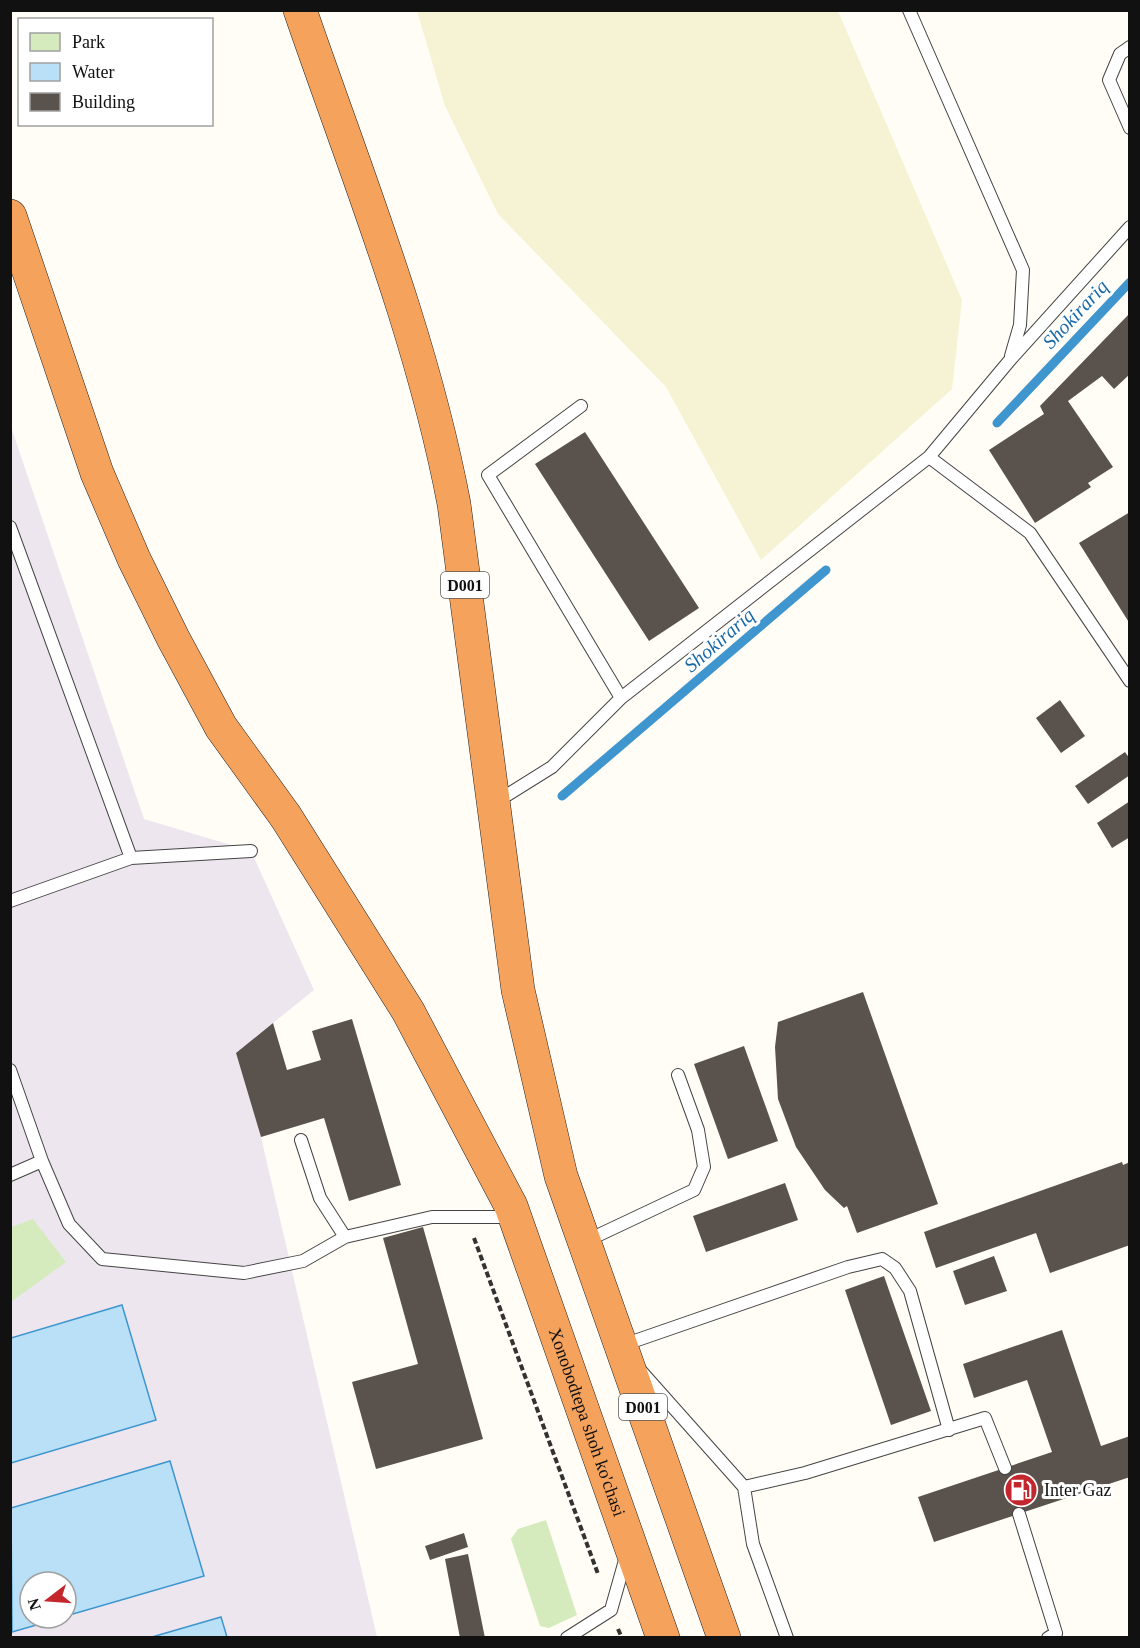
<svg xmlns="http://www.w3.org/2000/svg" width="1140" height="1648" font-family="'Times New Roman',serif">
<rect width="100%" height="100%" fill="#fffdf5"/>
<path fill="#eee6ef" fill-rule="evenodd" d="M10,424L144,819L251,851L314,990L236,1053L261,1137L377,1637H11ZM30,1582H66V1618H30Z"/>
<path fill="#f6f3d4" d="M417,11H838L962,300L952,389L761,560L666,387L498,214L445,106Z"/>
<path fill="#d5ebbd" d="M33,1219L66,1262L11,1302V1227Z
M546,1520L577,1615L549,1628L540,1626L511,1539L518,1529Z"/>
<path fill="#b9e0f7" stroke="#3f96cf" stroke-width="1.5" d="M122,1305L156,1420L11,1463V1338Z
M170,1461L204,1576L66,1616V1582H30V1618H61L12,1632L11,1508Z
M221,1617L227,1637H152Z"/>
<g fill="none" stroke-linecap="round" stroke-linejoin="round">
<path stroke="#3f96cf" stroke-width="9" d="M997,423L1130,282
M562,796L826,570"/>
</g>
<path fill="#5a524d" d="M1130,313V374L1114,389L1102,376L1068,401L1113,467L1088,483L1091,487L1035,523L989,450L1044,414L1040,406Z
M585,432L699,608L649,641L535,464Z
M1130,512V624L1079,543Z
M1060,700L1085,736L1061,753L1036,718Z
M1125,752L1130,759V775L1088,804L1075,786Z
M1130,801V837L1112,848L1097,823Z
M863,992L938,1204L857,1233L847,1206L844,1208L825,1190L796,1147L778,1099L775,1047L778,1022Z
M352,1019L401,1185L349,1201L324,1118L261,1137L236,1053L273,1023L287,1070L321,1060L312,1031Z
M744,1046L778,1141L728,1159L694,1064Z
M1122,1162L1123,1165L1130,1162V1245L1050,1273L1036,1233L936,1268L924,1232Z
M785,1183L798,1220L706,1252L693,1216Z
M423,1227L483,1439L376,1469L352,1382L418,1364L383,1238Z
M994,1256L1007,1291L965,1305L953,1271Z
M884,1276L931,1411L891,1425L845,1290Z
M1062,1330L1101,1446L1130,1436V1477L934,1542L918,1497L1052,1452L1027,1380L974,1398L963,1364Z
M464,1533L468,1547L430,1560L425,1546Z
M468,1554L485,1638H460L445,1559Z"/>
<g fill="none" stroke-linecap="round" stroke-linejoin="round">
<g stroke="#444" stroke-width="14">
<path id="lane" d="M909,10L1023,270L1020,325L1011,356
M1130,47L1120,54L1109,80L1130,128
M581,406L488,475L621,698
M929,457L1030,533L1130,681
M10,527L131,858
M496,802L552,767L621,698L929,457L1010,360L1130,227
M10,901L131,858L251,851
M10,1070L42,1161L10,1175
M301,1140L320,1198L345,1237L432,1217H513
M42,1161L69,1224L102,1259L244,1273L303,1261L345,1237
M586,1241L694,1190L704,1167L698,1130L678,1075
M623,1345L848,1267L882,1259L895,1268L910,1291L949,1430
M640,1370L744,1487L805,1473L985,1418L1005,1468
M744,1487L753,1544L787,1638
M1019,1514L1056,1633L1048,1638
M567,1638L611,1610L626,1557"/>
</g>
<g stroke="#222" stroke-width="34">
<g id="highway">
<path d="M300,10C356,173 422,335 454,504L518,990L561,1176L724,1638"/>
<path id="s1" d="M10,216L97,473L134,559L173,638L221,727L286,817L408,1011L511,1206L663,1638"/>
</g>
</g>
<path stroke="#333" stroke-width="4" stroke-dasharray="6 3" stroke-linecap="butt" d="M474,1238L598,1574
M618,1629L622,1638"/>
<use href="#lane" stroke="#fff" stroke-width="12"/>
<use href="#highway" stroke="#f5a25d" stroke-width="33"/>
</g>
<defs>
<g id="fuel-disc" transform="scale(1.725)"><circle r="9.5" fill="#c4262e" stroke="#fff"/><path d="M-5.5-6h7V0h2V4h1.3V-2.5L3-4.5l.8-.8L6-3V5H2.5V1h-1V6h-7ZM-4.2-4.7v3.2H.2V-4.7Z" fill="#fff"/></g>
</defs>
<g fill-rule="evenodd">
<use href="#fuel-disc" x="1021" y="1490"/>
</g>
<g text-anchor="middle" stroke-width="6" stroke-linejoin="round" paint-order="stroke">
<g fill="#fff" stroke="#585858" stroke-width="1.5">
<rect x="441" y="572" width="48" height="26" rx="4.5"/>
<rect x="619" y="1394" width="48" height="26" rx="4.5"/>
</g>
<g font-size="16" font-weight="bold" fill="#111">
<text x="465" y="591">D001</text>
<text x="643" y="1413">D001</text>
</g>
<g font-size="18" fill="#111" stroke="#fff">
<text dy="6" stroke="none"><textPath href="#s1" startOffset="1344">Xonobodtepa shoh ko'chasi</textPath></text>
</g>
<g font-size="18" fill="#111" stroke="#fff" text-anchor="start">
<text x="1044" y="1496">Inter Gaz</text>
</g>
<g font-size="20" font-style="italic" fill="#1768a6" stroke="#fff">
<text transform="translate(1075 314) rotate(-47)" y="7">Shokirariq</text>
<text transform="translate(719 640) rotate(-41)" y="7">Shokirariq</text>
</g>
</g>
<rect width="1140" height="1648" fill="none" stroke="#111111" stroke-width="24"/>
<rect x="18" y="18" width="195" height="108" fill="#ffffff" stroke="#a0a0a0" stroke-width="1.5"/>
<rect x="30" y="33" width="30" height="18" fill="#d5ebbd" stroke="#a0a0a0" stroke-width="1.5"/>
<text x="72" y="48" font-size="18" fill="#111111">Park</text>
<rect x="30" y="63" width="30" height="18" fill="#b9e0f7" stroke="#a0a0a0" stroke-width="1.5"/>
<text x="72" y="78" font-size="18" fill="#111111">Water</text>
<rect x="30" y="93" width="30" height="18" fill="#5a524d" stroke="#a0a0a0" stroke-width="1.5"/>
<text x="72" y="108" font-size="18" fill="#111111">Building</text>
<g transform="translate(48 1600) rotate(253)"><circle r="28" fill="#ffffff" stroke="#a0a0a0" stroke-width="1.5"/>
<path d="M0-4.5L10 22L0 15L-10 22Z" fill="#c4262e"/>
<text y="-9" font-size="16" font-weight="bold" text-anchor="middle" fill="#111111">N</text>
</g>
</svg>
